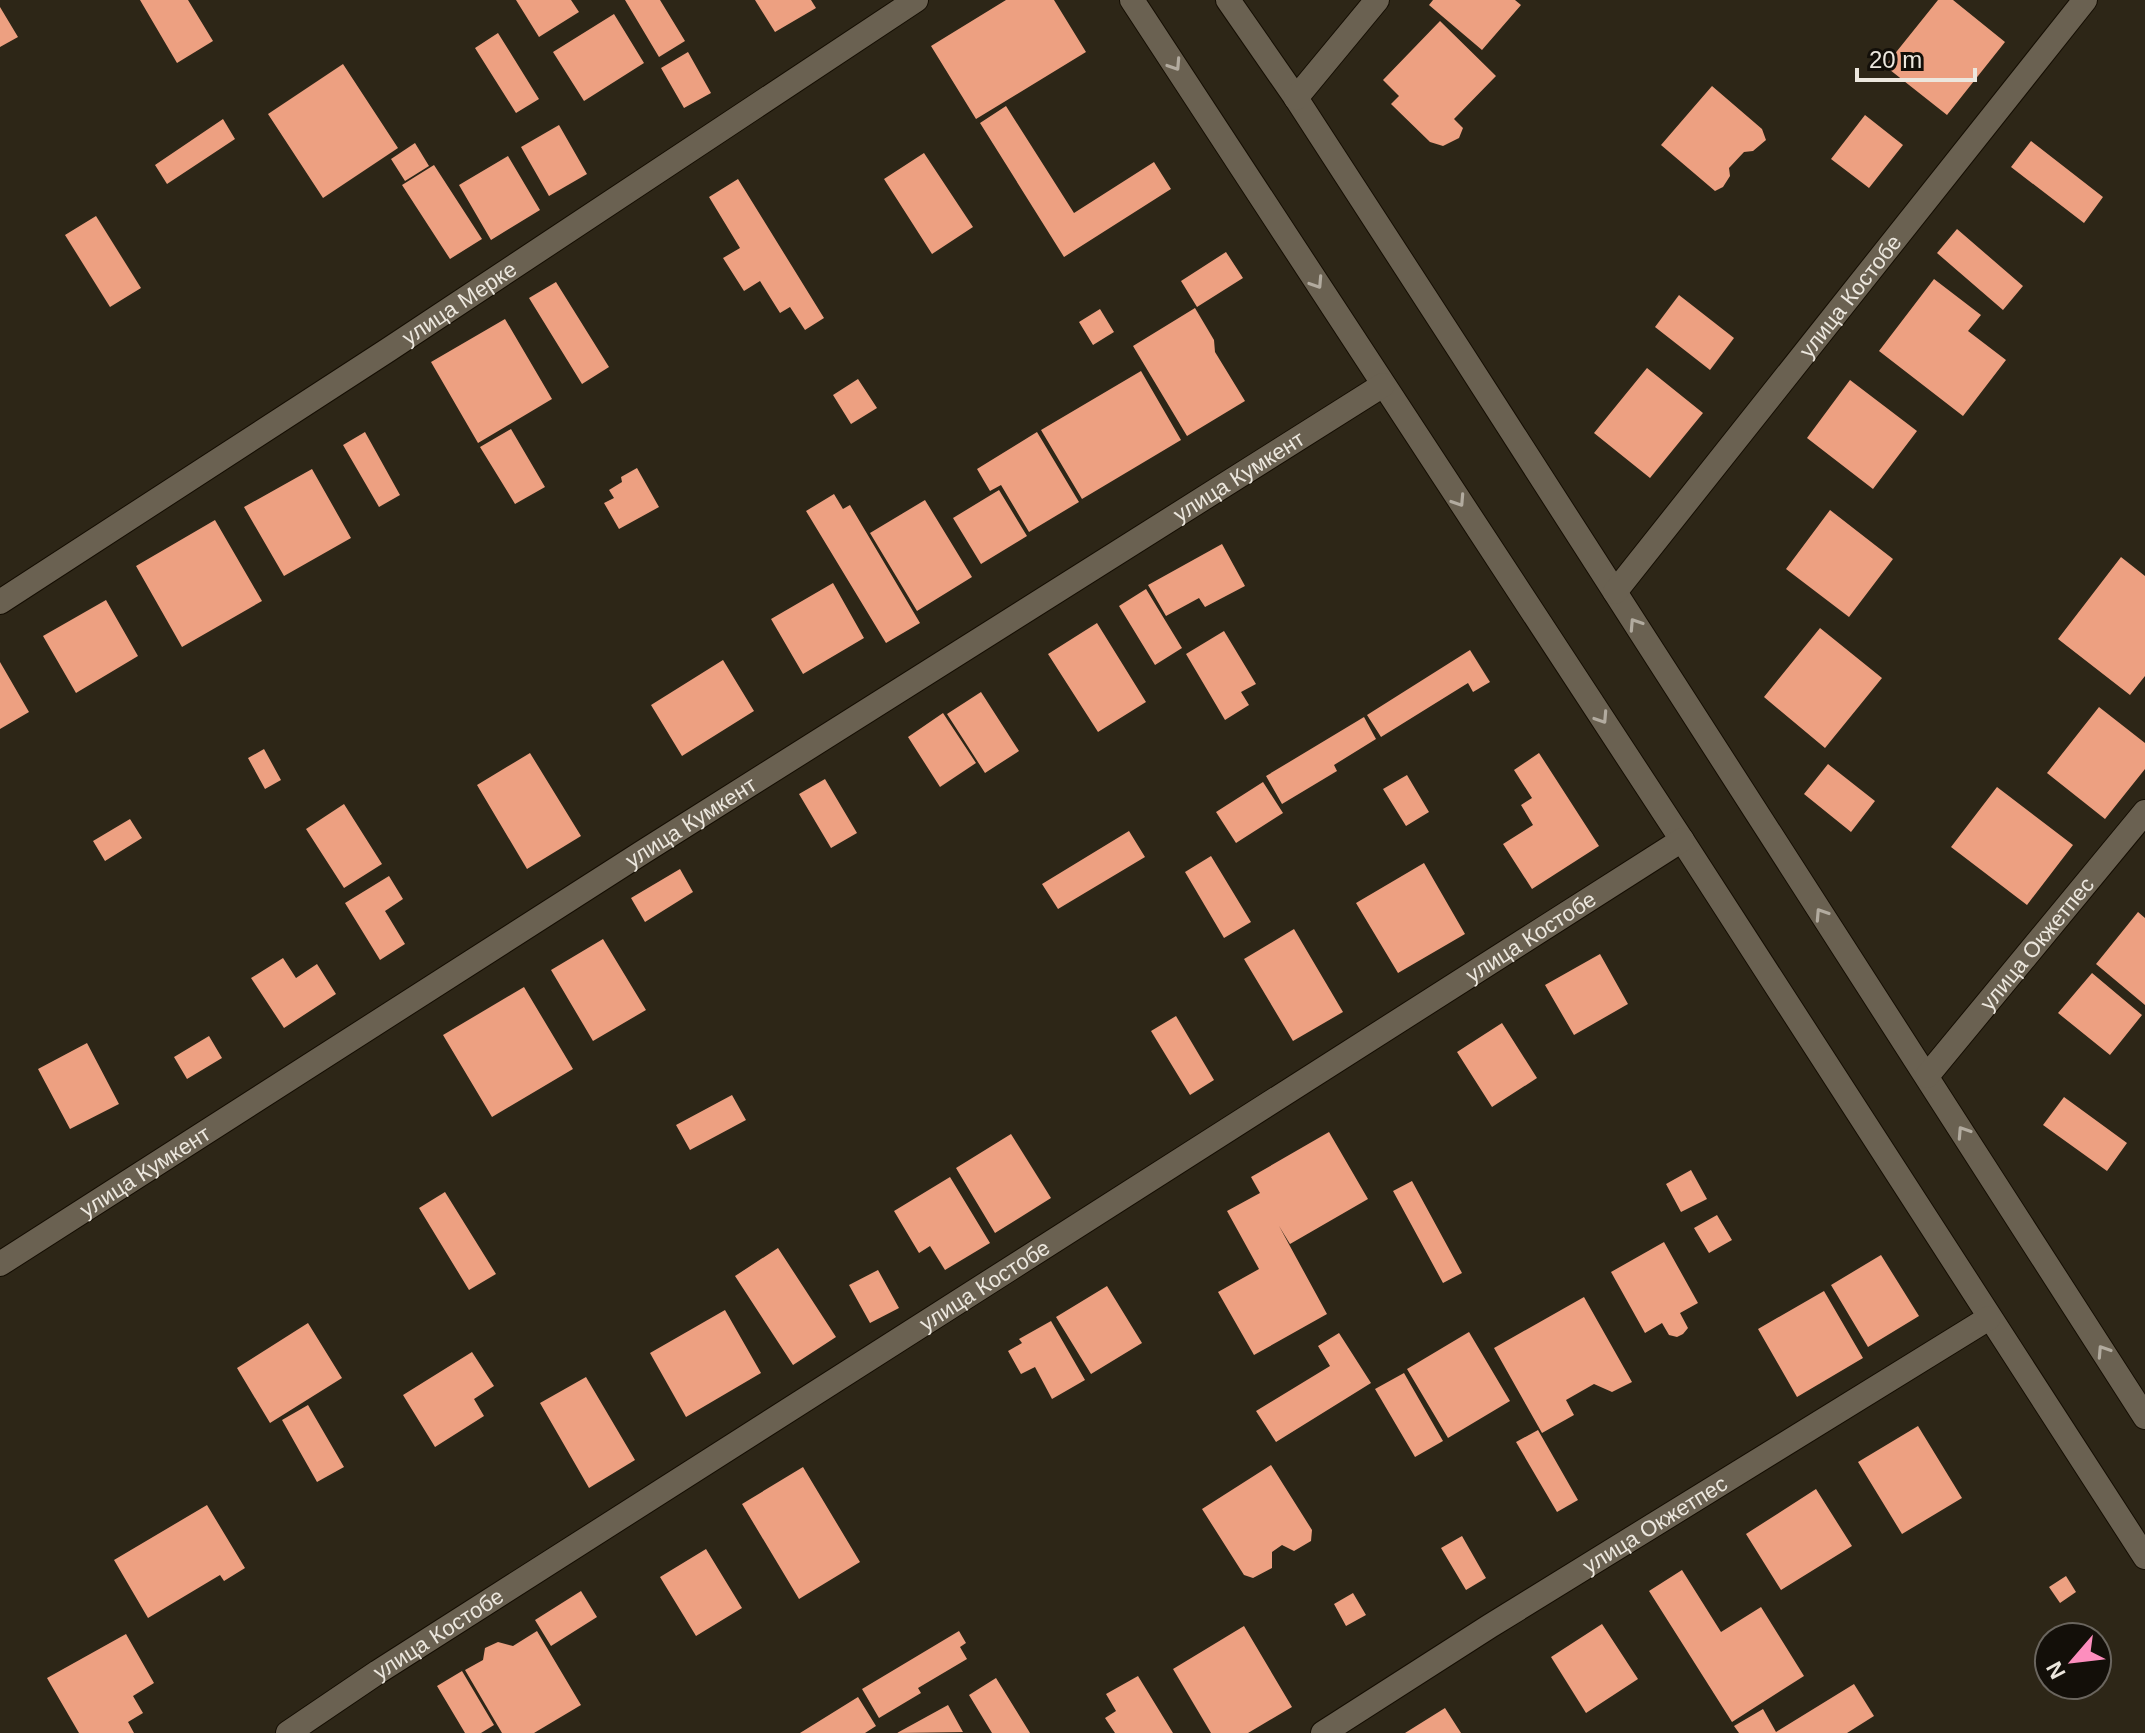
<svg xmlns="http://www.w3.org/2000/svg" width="2145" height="1733" font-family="Helvetica,sans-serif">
<rect width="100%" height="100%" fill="#2d2617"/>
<path fill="#eda081" d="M140,0H188L213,41L177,63Z
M516,0H571L579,12L539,37Z
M625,0H660L685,41L659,57Z
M755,0H811L816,8L775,32Z
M1006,0H1054L1086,52L976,119L931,46Z
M1433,0H1515L1521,5L1482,50L1429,5Z
M1938,0H1953L2005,42L1947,115L1885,66Z
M0,7L18,37L0,47Z
M614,14L644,63L584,101L553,52Z
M1440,21L1496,76L1454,119L1463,128L1459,138L1443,146L1430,142L1391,104L1399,96L1383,80Z
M498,33L539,99L516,113L475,48Z
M688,52L711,93L684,108L661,68Z
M343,64L398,148L323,198L268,114Z
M1712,86L1762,129L1766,140L1753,151L1744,152L1729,168L1730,176L1723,187L1715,191L1661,145Z
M1006,106L1074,213L1154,162L1171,189L1064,257L980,123Z
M1865,115L1903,145L1869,188L1831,159Z
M223,119L235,139L167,184L155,165Z
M559,125L587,174L549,196L521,147Z
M2031,141L2103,197L2084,223L2011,167Z
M415,143L429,166L405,181L391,159Z
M924,153L973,227L932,254L884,179Z
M508,156L540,210L491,240L459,185Z
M434,165L482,239L450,259L402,185Z
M738,179L824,318L805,330L790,307L780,313L760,281L744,291L723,258L740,248L709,197Z
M96,216L141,288L110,307L65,235Z
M1957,229L2023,286L2003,310L1937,253Z
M1226,252L1243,278L1197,307L1181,281Z
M1934,279L1981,315L1968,331L2006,360L1963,416L1879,351Z
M556,282L609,367L582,384L529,298Z
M1679,295L1734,338L1710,370L1655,327Z
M1195,308L1214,340L1215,352L1245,401L1187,436L1133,346Z
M1100,309L1114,332L1093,345L1079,322Z
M505,319L552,399L478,443L431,362Z
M1647,368L1703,413L1650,478L1594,433Z
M1141,371L1181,440L1082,499L1041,430Z
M858,379L877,408L851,424L833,395Z
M1850,380L1917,431L1873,489L1807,438Z
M511,429L545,487L515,504L480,447Z
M365,432L400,495L379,507L343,445Z
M1037,432L1079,502L1029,532L1001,485L990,491L977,469Z
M637,468L659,507L619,529L604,503L614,498L609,490L622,482L621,477Z
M312,469L351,538L284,576L244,507Z
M999,490L1027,536L981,564L953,518Z
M834,494L843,509L850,505L920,623L886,643L806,511Z
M925,500L972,577L917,611L870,533Z
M1830,510L1893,559L1849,617L1786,569Z
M215,520L262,601L182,647L136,566Z
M1222,544L1245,586L1205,607L1199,598L1166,616L1148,585Z
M2121,557L2145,576V676L2130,695L2058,639Z
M833,583L864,638L803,674L771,619Z
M1146,589L1182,648L1155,665L1119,606Z
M106,600L138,656L76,693L43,636Z
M1097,623L1146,702L1098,732L1048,654Z
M1820,628L1882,678L1825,748L1764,697Z
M1224,631L1256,684L1241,692L1249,705L1225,720L1186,654Z
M1470,650L1490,682L1473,692L1468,683L1381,737L1367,715Z
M723,660L754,711L682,756L651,705Z
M0,662L29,712L0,729Z
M981,692L1019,751L985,773L947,714Z
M2099,707L2145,743V769L2105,819L2047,773Z
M943,713L976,763L940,787L908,737Z
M1364,717L1376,739L1334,765L1337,771L1282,804L1266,776Z
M264,749L281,780L265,789L248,758Z
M530,753L581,836L527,869L477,785Z
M1539,753L1599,846L1532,889L1503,844L1533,825L1521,805L1532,798L1514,770Z
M1828,764L1875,801L1851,832L1804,794Z
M1407,775L1429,812L1406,826L1383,789Z
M825,779L857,833L831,848L799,794Z
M1263,782L1283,813L1236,843L1216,812Z
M1997,787L2073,845L2027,905L1951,847Z
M344,804L382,864L344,888L306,829Z
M130,819L142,838L105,861L93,841Z
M1129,831L1145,857L1058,909L1042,884Z
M1211,856L1251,922L1224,938L1185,872Z
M1424,863L1465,934L1398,973L1356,903Z
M680,869L693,892L645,922L631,898Z
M389,876L403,899L385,911L405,944L380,960L345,903Z
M2138,912L2145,918V1005L2096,964Z
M1294,929L1343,1012L1293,1041L1244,959Z
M603,939L646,1010L593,1041L551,970Z
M1600,954L1628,1004L1574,1035L1545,985Z
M283,958L296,978L317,964L336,994L284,1028L251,978Z
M2092,973L2142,1015L2110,1055L2058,1013Z
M524,987L573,1069L492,1117L443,1035Z
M1176,1016L1214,1080L1190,1095L1151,1031Z
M1502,1023L1537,1078L1492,1107L1457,1052Z
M209,1036L222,1058L187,1079L174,1057Z
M87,1043L119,1104L70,1129L38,1069Z
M732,1095L746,1120L690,1150L676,1125Z
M2064,1097L2127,1143L2107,1171L2043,1125Z
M1329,1132L1368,1199L1290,1244L1279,1226L1327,1314L1254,1355L1218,1292L1259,1269L1227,1211L1260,1193L1251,1177Z
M1011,1134L1051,1198L995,1233L956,1168Z
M1691,1170L1707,1199L1681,1212L1666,1184Z
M950,1177L990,1243L945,1270L930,1246L919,1253L894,1211Z
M1412,1181L1462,1273L1443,1283L1393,1191Z
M445,1192L496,1274L469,1290L419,1208Z
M1717,1215L1732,1240L1709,1253L1694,1228Z
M1664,1242L1698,1303L1680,1313L1688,1328L1683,1334L1677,1337L1669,1335L1662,1323L1645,1333L1611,1272Z
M778,1248L836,1337L793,1365L735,1276Z
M1881,1255L1919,1316L1868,1347L1831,1285Z
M878,1270L899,1308L870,1323L849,1285Z
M1107,1286L1142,1343L1091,1374L1056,1317Z
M1824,1291L1863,1358L1797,1397L1758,1329Z
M1584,1297L1632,1382L1612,1392L1594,1384L1566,1400L1574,1415L1542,1433L1494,1348Z
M725,1310L761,1373L686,1417L650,1353Z
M1051,1321L1085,1380L1052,1399L1035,1367L1021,1374L1008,1351L1022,1343L1019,1339Z
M308,1323L342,1378L270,1423L237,1368Z
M1469,1332L1510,1401L1448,1438L1407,1369Z
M1339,1333L1371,1383L1276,1442L1256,1411L1330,1366L1318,1346Z
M472,1352L494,1386L474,1399L484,1416L435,1447L403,1395Z
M1404,1373L1443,1441L1415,1457L1375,1389Z
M586,1377L635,1460L589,1488L540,1403Z
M308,1405L344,1467L317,1482L282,1420Z
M1918,1426L1962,1498L1902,1534L1858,1462Z
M1538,1430L1578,1500L1557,1512L1516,1442Z
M1271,1465L1312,1530L1311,1541L1294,1551L1282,1545L1272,1552V1568L1253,1578L1244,1575L1202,1509Z
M803,1467L860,1562L799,1599L742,1504Z
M1816,1489L1852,1546L1781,1590L1746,1534Z
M207,1505L245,1568L224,1581L220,1575L148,1618L114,1560Z
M1462,1536L1486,1578L1466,1590L1441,1548Z
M706,1549L742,1608L696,1636L660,1577Z
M1682,1570L1721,1632L1761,1607L1804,1676L1732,1722L1649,1591Z
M2066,1576L2076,1592L2060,1603L2049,1587Z
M581,1591L597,1617L551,1646L535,1620Z
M1353,1593L1366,1615L1346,1626L1334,1604Z
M1602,1624L1638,1679L1586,1713L1551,1657Z
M1244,1626L1292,1707L1248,1733H1211L1173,1669Z
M537,1631L581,1705L534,1733H502L465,1670L483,1660L485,1648L498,1642L513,1646Z
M959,1631L966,1643L960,1647L967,1659L918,1688L921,1693L879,1718L862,1689Z
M126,1634L154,1683L133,1696L143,1713L128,1722L134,1733H79L47,1678Z
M462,1671L494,1725L481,1733H465L437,1686Z
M1138,1676L1173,1733H1115L1105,1718L1116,1711L1106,1694Z
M996,1678L1030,1733H992L969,1695Z
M1854,1684L1874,1716L1847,1733H1739L1734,1726L1763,1709L1776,1732Z
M858,1697L876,1726L865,1733H800Z
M948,1705L963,1732L897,1733Z
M1445,1708L1461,1733H1405Z"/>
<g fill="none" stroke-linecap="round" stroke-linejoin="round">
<g stroke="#150e03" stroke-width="26">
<g id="minor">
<path d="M1132,0L1682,840L2145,1557"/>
<path d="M1228,0L1296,98L1462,354L2145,1417"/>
<path d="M1296,98L1377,0"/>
<path id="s1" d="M1615,592L2085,0"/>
<path id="s2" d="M0,602L388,350L916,0"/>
<path id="s3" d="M1927,1076L2145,812"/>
<path id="s4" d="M0,1264L643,852L1383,385"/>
<path id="s5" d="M288,1733L378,1672L1682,840"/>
<path id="s6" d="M1323,1733L1490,1626L1989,1318"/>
</g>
</g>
<use href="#minor" stroke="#6a6151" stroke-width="24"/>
</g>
<defs><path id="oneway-chevron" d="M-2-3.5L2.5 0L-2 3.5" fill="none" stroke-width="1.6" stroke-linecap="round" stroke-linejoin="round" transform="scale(2)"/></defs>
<g stroke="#b2ab9f">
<use href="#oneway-chevron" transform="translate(1175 65) rotate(57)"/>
<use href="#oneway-chevron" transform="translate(1317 283) rotate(57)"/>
<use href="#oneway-chevron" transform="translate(1459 501) rotate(57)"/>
<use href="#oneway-chevron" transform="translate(1635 624) rotate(-123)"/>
<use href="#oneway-chevron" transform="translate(1602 718) rotate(57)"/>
<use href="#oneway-chevron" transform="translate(1821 914) rotate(-123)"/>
<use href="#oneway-chevron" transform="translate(1963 1132) rotate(-123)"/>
<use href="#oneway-chevron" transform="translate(2103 1351) rotate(-123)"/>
</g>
<g text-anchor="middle" stroke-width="8" stroke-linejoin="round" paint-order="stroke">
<g font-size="22" fill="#ece7de" stroke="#130f09">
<text dy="8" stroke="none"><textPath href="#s1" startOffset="378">улица Костобе</textPath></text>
<text dy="8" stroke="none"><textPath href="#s2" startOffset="548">улица Мерке</textPath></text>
<text dy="8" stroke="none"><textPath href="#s4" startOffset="1468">улица Кумкент</textPath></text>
<text dy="8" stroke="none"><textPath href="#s4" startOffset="820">улица Кумкент</textPath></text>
<text dy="8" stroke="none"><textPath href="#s5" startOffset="1476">улица Костобе</textPath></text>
<text dy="8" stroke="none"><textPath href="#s3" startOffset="172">улица Окжетпес</textPath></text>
<text dy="8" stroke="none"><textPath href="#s4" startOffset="172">улица Кумкент</textPath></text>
<text dy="8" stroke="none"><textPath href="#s5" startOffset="828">улица Костобе</textPath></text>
<text dy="8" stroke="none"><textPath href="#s6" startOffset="392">улица Окжетпес</textPath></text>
<text dy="8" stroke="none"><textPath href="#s5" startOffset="180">улица Костобе</textPath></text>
</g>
</g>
<g transform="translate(2073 1661) rotate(242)"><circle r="38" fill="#130f09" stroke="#6a655e" stroke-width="2"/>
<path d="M0-6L14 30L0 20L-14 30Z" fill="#fd8ebe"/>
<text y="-12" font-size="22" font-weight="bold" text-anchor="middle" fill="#ece7de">N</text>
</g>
<path d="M1857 68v12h118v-12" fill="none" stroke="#ece7de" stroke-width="4"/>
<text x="1869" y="68" font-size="24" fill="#ece7de" stroke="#130f09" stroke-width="6" paint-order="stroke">20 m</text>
</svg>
